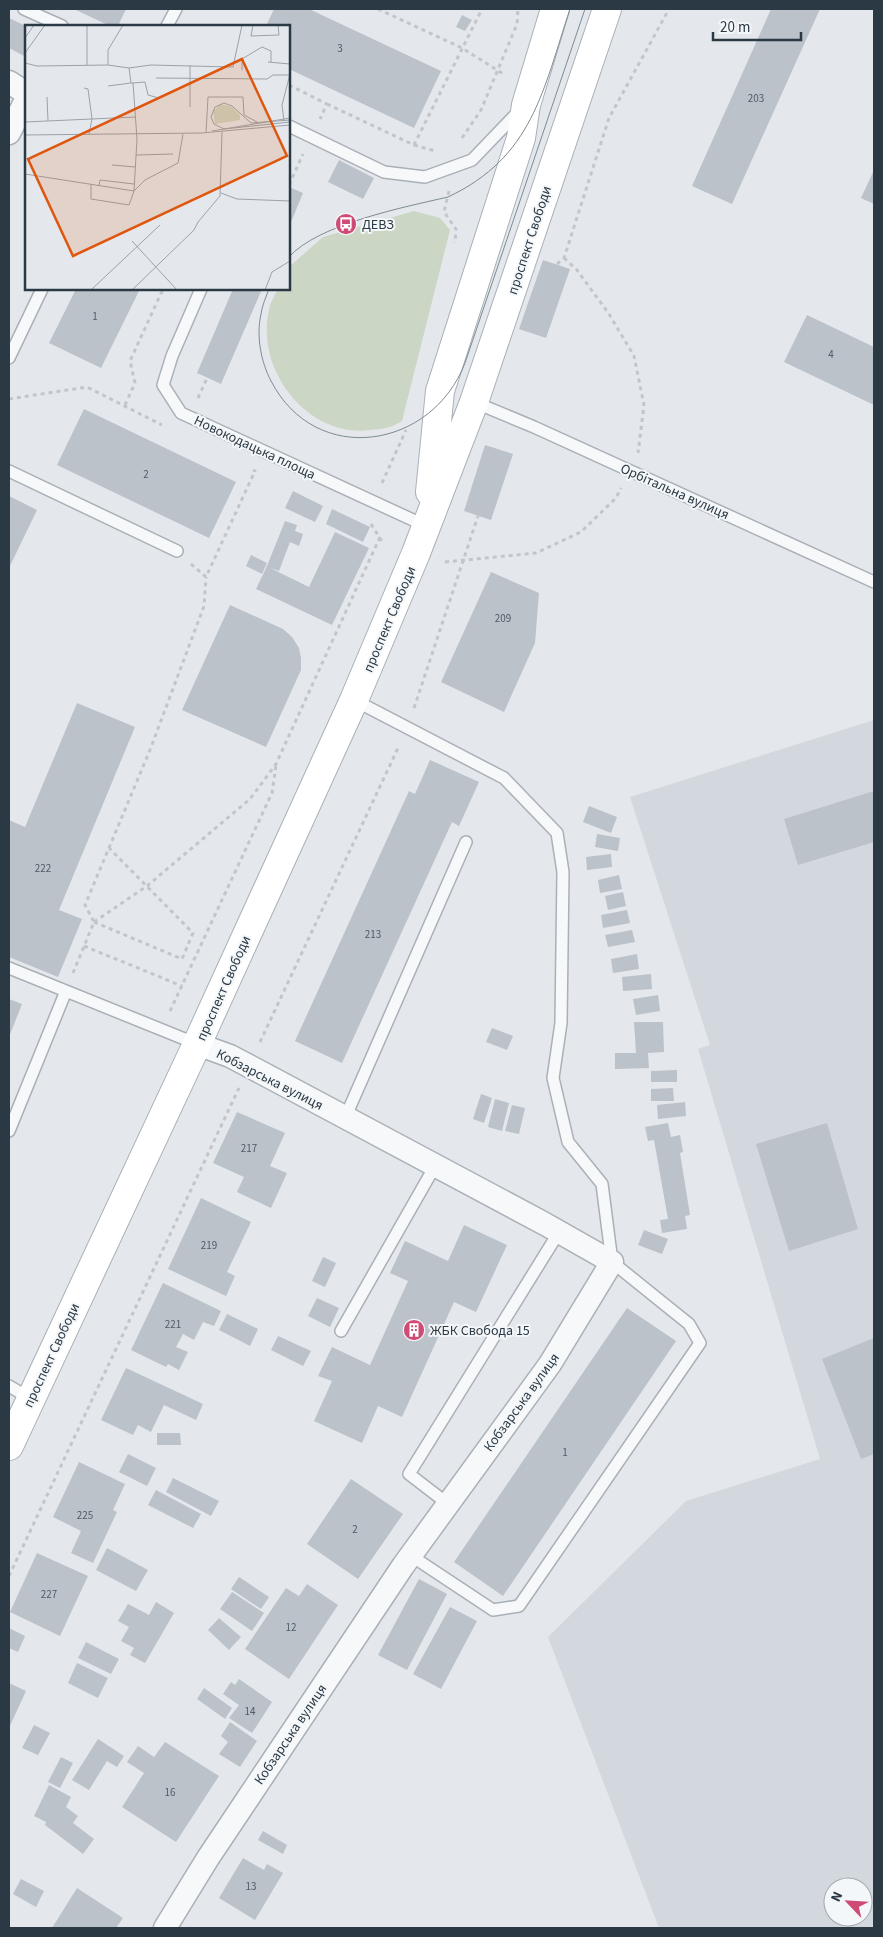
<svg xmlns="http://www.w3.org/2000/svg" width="883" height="1937" font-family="'Source Sans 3',sans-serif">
<rect width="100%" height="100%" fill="#e4e8ec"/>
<path fill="#d2d8de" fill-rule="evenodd" d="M874,720V1928H659L548,1637L686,1501L820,1459L698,1049L710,1045L630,797ZM833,1887H863V1917H833Z"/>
<path fill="#ccd6c5" d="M414,211L440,218L450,230L402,421C391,428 383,429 370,430C308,438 255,370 269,310C270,303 275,295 278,289H289V267L323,237Z"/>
<path fill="#bbc2c9" d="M77,9H126L118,26H110L76,10Z
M274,9H309L441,71L414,128L289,69V26H266Z
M771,9H820L732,204L692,186Z
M462,15L472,20L465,31L456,27Z
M9,18L26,26V57L9,48Z
M339,160L374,178L363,199L328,182Z
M874,170V204L861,198Z
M289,187L303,193L289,227Z
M543,260L570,269L546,338L519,329Z
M76,289H140L101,368L49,343Z
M233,289H262L221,384L197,373Z
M807,315L874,347V405L784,362Z
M84,409L236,482L209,538L57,465Z
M485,445L513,454L491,520L464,511Z
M293,491L323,506L315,522L285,508Z
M9,496L37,510L9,568Z
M332,509L370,527L363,542L326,524Z
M285,521L297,525L295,531L303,534L299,546L290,542L279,571L270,568L309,587L335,532L369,548L332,625L256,589L267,566Z
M251,555L267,563L262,574L246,566Z
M491,572L539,593L535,643L504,712L441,682Z
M230,605L283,629L292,637L299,648L301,658V670L266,747L182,710Z
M77,703L135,727L59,910L82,919L58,977L9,957V820L25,827Z
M430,760L479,782L459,826L452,822L342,1063L295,1041L409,791L415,794Z
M874,791V842L798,865L784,819Z
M589,806L617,817L611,833L583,822Z
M597,834L620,838L618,851L595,847Z
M611,854L612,867L587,870L586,857Z
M619,875L622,889L600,893L598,880Z
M623,892L626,906L608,910L605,896Z
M627,910L630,923L603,928L601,915Z
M632,930L635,942L608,947L605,935Z
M637,954L639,969L613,973L611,959Z
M651,974L652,989L623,991L622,977Z
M658,995L660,1011L636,1015L633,999Z
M9,999L22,1004L9,1037Z
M634,1022H663L664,1052L648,1053L649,1068L615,1069V1053H636Z
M492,1028L513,1036L507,1050L486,1042Z
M677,1070V1082H651V1071Z
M673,1088L674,1101H651V1089Z
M481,1094L492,1098L484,1123L473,1119Z
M495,1099L509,1103L502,1131L488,1127Z
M685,1102L686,1116L658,1119L657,1105Z
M512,1105L525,1108L519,1134L505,1131Z
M237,1112L285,1133L270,1166L287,1173L271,1208L237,1192L244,1177L213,1163Z
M668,1123L671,1137L680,1135L683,1152L680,1153L690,1215L685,1216L687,1229L662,1233L660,1220L668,1219L654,1140L648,1141L645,1127Z
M827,1123L858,1229L789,1251L756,1144Z
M201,1198L251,1222L227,1272L235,1276L226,1296L168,1269Z
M464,1225L507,1245L476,1312L454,1302L402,1417L378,1406L362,1443L314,1421L332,1381L318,1376L332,1347L370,1365L408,1281L390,1273L405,1241L448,1261Z
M644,1230L668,1239L662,1254L638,1245Z
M323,1257L336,1263L325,1287L312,1281Z
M163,1283L221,1311L214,1326L203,1322L194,1340L183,1334L176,1347L188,1352L179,1370L168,1364L166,1367L131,1350Z
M317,1298L339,1308L330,1327L308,1316Z
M627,1308L676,1341L503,1596L454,1562Z
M227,1314L258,1329L250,1346L219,1330Z
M278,1336L311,1351L303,1366L271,1350Z
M874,1338V1454L861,1459L822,1359Z
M126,1368L203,1404L196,1420L164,1405L151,1432L138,1425L133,1435L101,1420Z
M157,1433H180L181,1445H157Z
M128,1454L156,1468L147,1486L119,1472Z
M79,1462L125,1484L113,1510L117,1512L93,1563L71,1553L81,1531L53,1517Z
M173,1478L219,1501L211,1516L166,1492Z
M351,1479L403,1514L358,1579L307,1544Z
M156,1490L201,1514L193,1528L148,1505Z
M107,1548L148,1570L136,1591L96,1570Z
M37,1553L88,1576L60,1636L10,1612Z
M239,1577L269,1597L261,1609L231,1589Z
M419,1579L447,1594L407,1670L378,1655Z
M307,1584L338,1605L289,1679L245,1649L286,1588L299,1596Z
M232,1592L264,1613L252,1631L220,1609Z
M156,1602L174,1613L145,1663L130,1655L134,1648L121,1641L129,1627L118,1621L128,1604L149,1615Z
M450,1607L477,1621L441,1689L413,1674Z
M219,1618L241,1637L229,1650L208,1630Z
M9,1628L25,1636L18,1652L9,1648Z
M86,1642L119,1659L111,1674L78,1658Z
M77,1663L108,1678L98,1698L68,1683Z
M239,1679L272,1702L252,1733L229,1718L239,1705L223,1694L231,1682L235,1685Z
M9,1683L26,1691L9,1728Z
M204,1688L232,1708L225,1719L197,1699Z
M230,1722L257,1741L240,1767L219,1754L228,1742L221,1736Z
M34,1725L50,1733L38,1755L22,1748Z
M98,1739L124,1756L117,1767L107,1761L89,1790L72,1780Z
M165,1742L219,1776L176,1842L122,1807L144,1773L127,1762L138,1746L154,1757Z
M61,1757L73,1763L60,1788L48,1782Z
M49,1785L71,1797L66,1807L78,1816L73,1823L94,1839L83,1854L45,1825L46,1822L34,1816Z
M263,1831L287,1845L283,1854L258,1840Z
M243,1858L264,1870L267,1864L283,1873L255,1920L219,1898Z
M21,1879L44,1891L36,1907L13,1894Z
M77,1888L123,1918L116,1928H52Z"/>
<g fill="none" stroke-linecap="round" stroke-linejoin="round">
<g stroke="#a9b0b6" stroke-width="14">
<path id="service" d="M24,9L62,26
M167,26L176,9
M289,126L384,172L425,177L472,160L519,111
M201,289L172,356L163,385L181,413L426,526
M9,358L42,289
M474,402L534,427L874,582
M9,471L177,551
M354,700L504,778L557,833L563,872L561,1023L553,1078L568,1142L602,1184L612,1262L689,1324L700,1343L519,1606L493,1610L410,1555
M9,968L197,1044
M345,1118L466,842
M9,1131L66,991
M341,1331L435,1166
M9,1386L31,1399
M448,1504L409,1474L559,1232"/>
</g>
<g stroke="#a9b0b6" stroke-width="25">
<path id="minor" d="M9,82L26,93
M9,133L26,100
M165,1928L208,1858L403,1566L550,1364L612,1262L545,1224L249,1066L230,1056L197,1044"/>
</g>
<g stroke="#a9b0b6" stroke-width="30">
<path id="secondary" d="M430,492L440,391L521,138L526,105L555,9
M9,1446L197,1044L354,700L416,553L474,402L607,9"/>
</g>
<path stroke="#c2c6cb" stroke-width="3" stroke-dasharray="4 4" stroke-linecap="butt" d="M378,9L462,48L505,75
M289,85L327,104L320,119
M327,104L414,145L482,9
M462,138L481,110L517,24L518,9
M414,145L435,151
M289,185L303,154
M449,191L444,212L456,229L455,243
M564,258L577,270L609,314L634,356L644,405L638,453
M557,264L564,258L609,118L669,9
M198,398L207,378
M9,399L87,387L162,425
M125,405L135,383L130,361L163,289
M382,483L406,430
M371,524L383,543
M445,562L536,553L581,532L616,498L621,488
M191,564L206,577L255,471L253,470
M414,708L478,516
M94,922L147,886L250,799L276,764L380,537
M94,922L182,959L193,933L109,848
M84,946L182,986
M73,973L94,922L85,905L150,750L204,606L206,577
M170,1011L272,793L276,765
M260,1042L399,746
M9,1576L239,1088"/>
<use href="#service" stroke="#f7f8fa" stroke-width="11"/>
<use href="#minor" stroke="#f7f8fa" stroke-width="22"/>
<use href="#secondary" stroke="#fff" stroke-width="28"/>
<path stroke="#7d8b95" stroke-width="1" d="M289,257C318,224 405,207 448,197C533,157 543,90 570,9
M269,289C266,297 262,306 261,314C256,336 261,362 271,381C316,468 432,449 465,363L585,9"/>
</g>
<defs>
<g id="bus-disc" transform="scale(1.125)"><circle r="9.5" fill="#ce4b76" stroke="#f4f7f9"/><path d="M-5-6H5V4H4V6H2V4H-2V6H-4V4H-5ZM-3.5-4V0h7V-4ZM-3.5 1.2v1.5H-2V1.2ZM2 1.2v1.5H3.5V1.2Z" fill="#fff"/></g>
<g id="building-disc" transform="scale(1.125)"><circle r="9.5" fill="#ce4b76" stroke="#f4f7f9"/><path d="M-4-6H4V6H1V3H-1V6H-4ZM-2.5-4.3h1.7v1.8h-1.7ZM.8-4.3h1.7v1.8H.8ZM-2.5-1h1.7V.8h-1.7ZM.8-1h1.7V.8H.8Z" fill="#fff"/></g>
</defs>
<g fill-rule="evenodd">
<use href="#bus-disc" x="346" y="224"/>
<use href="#building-disc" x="414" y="1330"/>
</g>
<g text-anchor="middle" stroke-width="4" stroke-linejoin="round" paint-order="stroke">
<g font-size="11" fill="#4f5b65">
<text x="340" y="52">3</text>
<text x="756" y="102">203</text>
<text x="95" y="320">1</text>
<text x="831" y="358">4</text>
<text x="146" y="478">2</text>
<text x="503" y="622">209</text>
<text x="43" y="872">222</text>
<text x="373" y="938">213</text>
<text x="249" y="1152">217</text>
<text x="209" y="1249">219</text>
<text x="173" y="1328">221</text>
<text x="565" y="1456">1</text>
<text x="85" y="1519">225</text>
<text x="355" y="1533">2</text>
<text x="49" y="1598">227</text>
<text x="291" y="1631">12</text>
<text x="250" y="1715">14</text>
<text x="170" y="1796">16</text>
<text x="251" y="1890">13</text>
</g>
<g font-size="14" fill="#2b3944" stroke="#f4f7f9" text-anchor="start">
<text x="362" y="229">ДЕВЗ</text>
<text x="430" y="1335">ЖБК Свобода 15</text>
</g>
<g font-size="14" fill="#2b3944" stroke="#f4f7f9">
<text transform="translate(529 240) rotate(-72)" y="5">проспект Свободи</text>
<text transform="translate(255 447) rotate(25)" y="5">Новокодацька площа</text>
<text transform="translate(675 491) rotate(24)" y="5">Орбітальна вулиця</text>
<text transform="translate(389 619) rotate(-67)" y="5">проспект Свободи</text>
<text transform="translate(223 988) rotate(-66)" y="5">проспект Свободи</text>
<text transform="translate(270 1079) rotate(27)" y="5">Кобзарська вулиця</text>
<text transform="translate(51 1355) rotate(-65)" y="5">проспект Свободи</text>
<text transform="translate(521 1402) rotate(-54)" y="5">Кобзарська вулиця</text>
<text transform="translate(290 1734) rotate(-56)" y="5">Кобзарська вулиця</text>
</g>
</g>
<g transform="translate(25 25)">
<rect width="265" height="265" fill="#e4e8ec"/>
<path d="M196,79L207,82L215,90V95L190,99L188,86Z" fill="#ccd6c5"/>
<path fill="none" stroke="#9aa2a9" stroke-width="1" d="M228,0L226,11L254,10L253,0M0,13L9,0M0,28L20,0M243,37L265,39M0,38L12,41L83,40L104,43L126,40L208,42L217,0M62,40V0M83,40V25L98,0M217,45V34L237,22L246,26V37M131,53L242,54L248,50H265M108,58L120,57L123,70L134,73M83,61L106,58L104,43M59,63L63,64L67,94L64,109M22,72L23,96M165,82V40M265,95L226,98L207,81L199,78L190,82L186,92L189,99L199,104L265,97M259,96L257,80L265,49M0,97L111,92M187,106L265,93M181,108L183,72H218L219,90L232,97M0,110L177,108L265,100M111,130L148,129M87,140L110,142M0,149L109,166L112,114L108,58H106M66,159V174L104,180L109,166L120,155L153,138L158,109M74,161L75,155L109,159M196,168L212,174L265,176M107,216L152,265M66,265L135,200M107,265L169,205L173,197L195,171L197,107M240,265L247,247L265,236"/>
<path fill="#df570f" fill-opacity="0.15" stroke="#df570f" stroke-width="2.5" d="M217,34L262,131L48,231L3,134Z"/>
<rect width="265" height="265" fill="none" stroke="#2b3944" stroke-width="2.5"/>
</g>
<rect width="883" height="1937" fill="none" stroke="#2b3944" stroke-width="20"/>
<g transform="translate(848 1902) rotate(295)"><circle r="24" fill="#f4f7f9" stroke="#a4abb1"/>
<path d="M0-4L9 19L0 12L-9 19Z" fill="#ce4b76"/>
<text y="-8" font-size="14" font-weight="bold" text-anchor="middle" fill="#2b3944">N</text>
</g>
<path d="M713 32v8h88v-8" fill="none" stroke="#2b3944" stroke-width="2.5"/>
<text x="720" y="32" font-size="15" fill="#2b3944" stroke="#f4f7f9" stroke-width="4" paint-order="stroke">20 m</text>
</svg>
